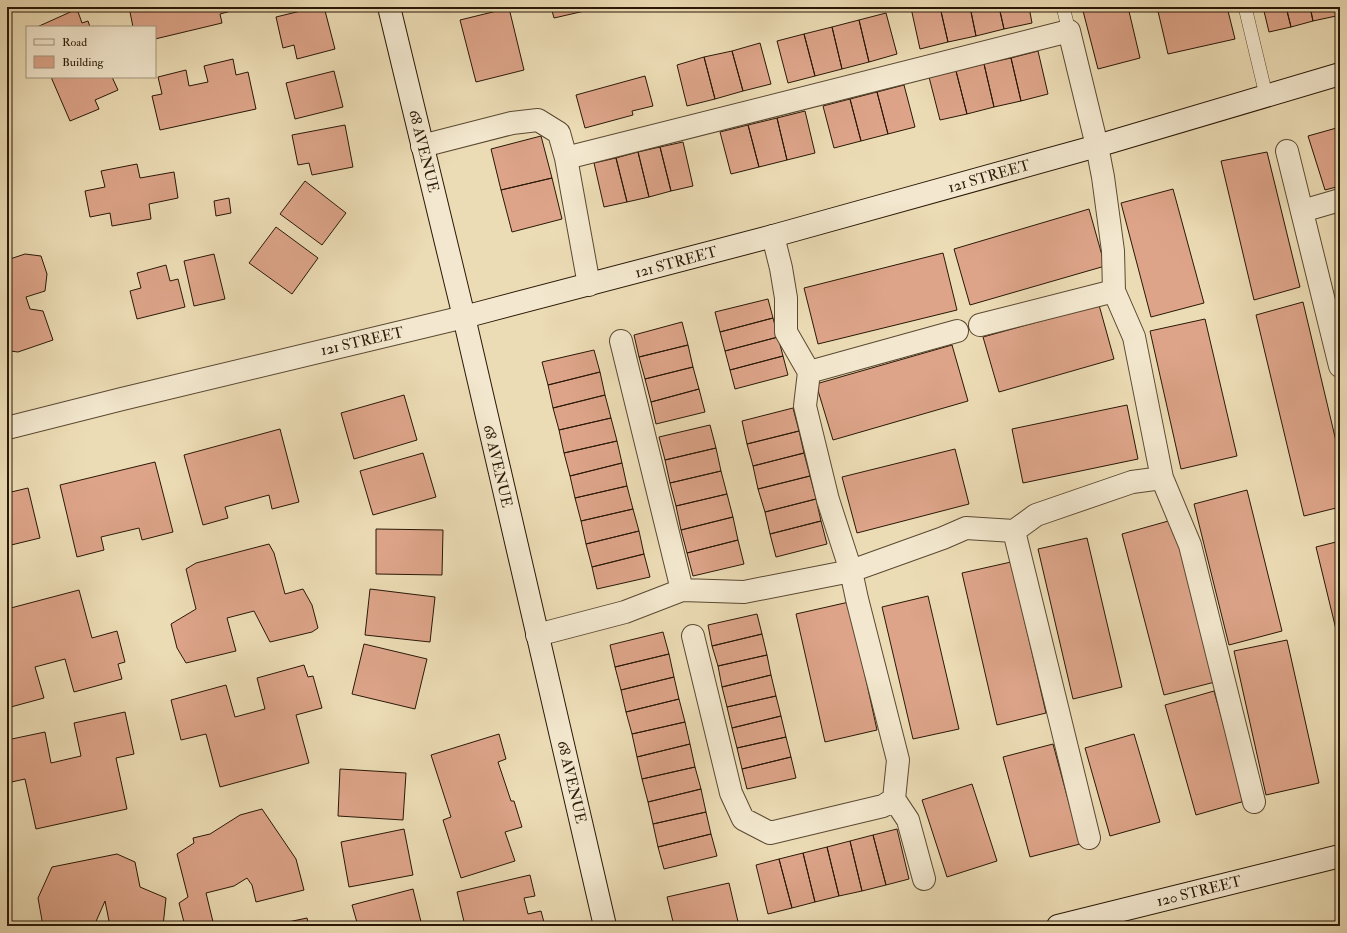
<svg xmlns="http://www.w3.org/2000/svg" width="1347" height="933" font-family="'IM FELL Double Pica',serif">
<rect width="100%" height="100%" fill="#ecdcb5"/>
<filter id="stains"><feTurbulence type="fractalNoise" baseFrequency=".005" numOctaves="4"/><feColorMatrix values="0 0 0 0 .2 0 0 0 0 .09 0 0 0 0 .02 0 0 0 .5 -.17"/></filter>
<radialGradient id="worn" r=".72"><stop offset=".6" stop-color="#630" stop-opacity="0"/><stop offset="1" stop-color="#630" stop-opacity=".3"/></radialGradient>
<path fill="#dda489" stroke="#291806" d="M129,7H230L231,11L220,14L222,23L155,39V27H133Z
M317,7H324L335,49L297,59L294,45L283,48L276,17Z
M450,7H466L451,11Z
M551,7H602L554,18Z
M914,7H940L948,42L920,49L911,8Z
M940,7H970L976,36L948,42Z
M970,7H999L1004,29L976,36Z
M999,7H1029L1032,23L1004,29Z
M1082,7H1128L1140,58L1098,69Z
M1157,7H1227L1235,39L1168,54Z
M1263,7H1286L1291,27L1269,32Z
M1286,7H1310L1313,21L1291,27Z
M1310,7H1334L1336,16L1313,21Z
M1334,7H1340V15L1336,16Z
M509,8L524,70L476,82L460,20Z
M77,9L82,23L88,21L90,27H37Z
M886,13L897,54L869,62L859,20Z
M859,20L869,62L842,69L832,27Z
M832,27L842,69L815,76L804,34Z
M804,34L815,76L788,83L777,41Z
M760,43L771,84L743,91L732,51Z
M732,51L743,91L715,99L704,57Z
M1038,51L1048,94L1021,101L1011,58Z
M704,57L715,99L687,106L677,65Z
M1011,58L1021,101L994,107L984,64Z
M233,59L236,75L248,72L256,109L160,130L152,96L162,94L158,77L186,70L189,86L208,82L204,66Z
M984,64L994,107L967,114L956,71Z
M334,71L343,107L295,119L286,83Z
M956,71L967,114L940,120L929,77Z
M645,76L653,106L632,111L633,115L585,128L576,95Z
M51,77H112L118,90L95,100L99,109L70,121Z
M904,85L915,127L888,134L877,92Z
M877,92L888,134L861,141L850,99Z
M850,99L861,141L834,148L823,106Z
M805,111L815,153L787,160L777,118Z
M777,118L787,160L759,167L748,125Z
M345,125L353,167L312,175L309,163L298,165L292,135Z
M748,125L759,167L731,174L720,132Z
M1340,127V186L1325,190L1308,136Z
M541,136L552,178L501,190L491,149Z
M683,142L693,186L671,191L660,147Z
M660,147L671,191L649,197L638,152Z
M638,152L649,197L627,202L616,158Z
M1267,152L1300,287L1254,300L1221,161Z
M616,158L627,202L604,207L594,163Z
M137,164L140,178L174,172L178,198L149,204L151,219L112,226L110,213L90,217L85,191L105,187L101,171Z
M552,178L562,219L512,232L501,190Z
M305,181L346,213L322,245L280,214Z
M1173,189L1204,303L1151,317L1121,203Z
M229,198L231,213L216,216L214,201Z
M1089,209L1105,266L970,305L954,249Z
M276,227L318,258L292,294L249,263Z
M943,253L957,310L818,344L804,288Z
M25,254L41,256L47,274L45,291L26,297L30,309L43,311L53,340L18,352L10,351L7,343V309L10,296L7,295V260Z
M214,254L225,299L194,306L184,261Z
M166,265L170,281L178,279L185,307L137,319L130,291L141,288L137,273Z
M768,299L773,318L720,332L715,312Z
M1303,302L1340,458V507L1304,516L1256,315Z
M1099,305L1114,359L999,392L983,337Z
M773,318L778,337L725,351L720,332Z
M1205,319L1237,456L1181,469L1150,331Z
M682,322L688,345L639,357L634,335Z
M778,337L783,356L730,370L725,351Z
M688,345L693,367L645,379L639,357Z
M952,345L968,401L833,440L816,384Z
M594,350L600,372L548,385L542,362Z
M783,356L788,375L735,389L730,370Z
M693,367L699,389L651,402L645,379Z
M600,372L605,395L553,408L548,385Z
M699,389L705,412L656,424L651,402Z
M404,395L417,440L354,459L341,413Z
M605,395L611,418L559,430L553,408Z
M1127,405L1138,459L1023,483L1012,429Z
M793,408L799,431L747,444L742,421Z
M611,418L617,441L564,453L559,430Z
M710,425L716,448L665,460L659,437Z
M280,429L299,502L272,509L269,495L225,507L228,518L203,525L184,455Z
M799,431L804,453L753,466L747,444Z
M617,441L622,463L570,476L564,453Z
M716,448L721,471L670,483L665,460Z
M955,449L969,504L857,533L842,477Z
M423,453L436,497L373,515L360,471Z
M804,453L810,476L758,489L753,466Z
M155,462L173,532L142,540L139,528L101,537L104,550L77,557L60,485Z
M622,463L627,486L575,498L570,476Z
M721,471L727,494L676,506L670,483Z
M810,476L816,499L765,512L758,489Z
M627,486L633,509L581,521L575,498Z
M28,488L40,538L7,546V493Z
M1247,490L1282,631L1229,645L1194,504Z
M727,494L733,517L681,530L676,506Z
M816,499L821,521L770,534L765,512Z
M633,509L639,531L586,544L581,521Z
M733,517L738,540L687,553L681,530Z
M1172,520L1215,682L1164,695L1122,534Z
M821,521L827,544L776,557L770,534Z
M376,529L443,530L442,575L376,574Z
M639,531L644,554L592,567L586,544Z
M1087,538L1122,687L1073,699L1038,549Z
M738,540L744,564L693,576L687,553Z
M1340,541V646L1316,547Z
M269,544L274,553L285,594L303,589L312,605L318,628L312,632L270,642L254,611L227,618L236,651L186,663L177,648L171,624L196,609L186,569L196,563Z
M644,554L650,577L597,589L592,567Z
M1011,562L1046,713L997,725L962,573Z
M370,589L435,597L430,642L365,635Z
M79,590L92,638L117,631L125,662L118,664L122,679L74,692L65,659L35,667L44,698L7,708V609Z
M928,596L959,729L913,739L882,607Z
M849,602L877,730L825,742L796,614Z
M757,614L762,634L712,646L708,625Z
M663,632L669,654L615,667L610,645Z
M762,634L767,655L718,666L712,646Z
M1287,640L1319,783L1266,795L1234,651Z
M364,644L427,659L415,709L352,694Z
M669,654L674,677L621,690L615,667Z
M767,655L771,675L722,687L718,666Z
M304,665L308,677L313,676L322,708L296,715L309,763L220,787L206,734L181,740L171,700L226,685L235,717L265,709L257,678Z
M771,675L776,696L727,707L722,687Z
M674,677L679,699L626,712L621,690Z
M1214,691L1245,801L1196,815L1165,705Z
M776,696L781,716L732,728L727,707Z
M679,699L685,722L632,734L626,712Z
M125,712L134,754L116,758L127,809L36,829L25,779L7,783V740L45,732L51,763L81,756L74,723Z
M781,716L786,737L737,748L732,728Z
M685,722L690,744L637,757L632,734Z
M499,734L506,759L498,762L511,801H514L522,827L505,832L515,861L461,878L443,820L451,817L431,755Z
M1134,734L1160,822L1110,836L1085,748Z
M786,737L791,757L742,769L737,748Z
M690,744L695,767L642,779L637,757Z
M1053,744L1080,844L1030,857L1003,757Z
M791,757L796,778L747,789L742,769Z
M695,767L701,789L648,802L642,779Z
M340,769L406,773L403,820L338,816Z
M972,784L997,861L947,877L922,800Z
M701,789L706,812L653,824L648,802Z
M262,809L296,859L304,890L256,902L252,885L247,878L234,886L206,893L214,926H185L179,903L188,897L177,854L194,843L193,838L210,834L240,815Z
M706,812L711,834L658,847L653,824Z
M404,829L413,875L349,887L341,842Z
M897,829L909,879L886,885L873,835Z
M711,834L717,856L664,869L658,847Z
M873,835L886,885L862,891L850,841Z
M850,841L862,891L839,896L827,847Z
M827,847L839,896L815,902L803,853Z
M803,853L815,902L792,908L779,859Z
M117,854L135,862L140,887L166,898L163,926H110L105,901L94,926H43L38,898L52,867Z
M779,859L792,908L768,914L756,865Z
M530,875L535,896L524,898L528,914L541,911L545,926H465L457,892Z
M729,883L739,926H674L667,897Z
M413,889L422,926H358L352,905Z
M307,918L309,926H269Z"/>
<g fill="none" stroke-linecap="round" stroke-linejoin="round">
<g stroke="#5a4932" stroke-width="14">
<path id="lane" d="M1063,7L1069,31
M1245,7L1266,95"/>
</g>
<g stroke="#5a4932" stroke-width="24">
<path id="street" d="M422,146L512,123L538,120L559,133L566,158L589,285
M1287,151L1340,366
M566,158L1069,31L1097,146L1103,177L1113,251L1114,291L1134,337L1162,478L1190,545L1254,802
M1302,211L1340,200
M773,236L781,268L786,298V332L809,372L805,406L828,500L851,571L857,599L898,760L894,799L908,820L924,879
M980,325L1114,291
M621,341L682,590
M809,372L957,331
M7,428L122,399L464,317
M1014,531L1089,838
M537,635L625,612L682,590L744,592L851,571L943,538L966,528L1014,531L1036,515L1132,482L1162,478
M693,636L731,793L743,819L770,833L883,806L894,799"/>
</g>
<g stroke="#291806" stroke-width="24">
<path id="secondary" d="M389,7L464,317L605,926
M464,317L773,236L1097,146L1340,74
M1058,926L1340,856"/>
</g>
<use href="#lane" stroke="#f3e8cf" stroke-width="13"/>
<use href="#street" stroke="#f3e8cf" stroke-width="22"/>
<use href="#secondary" stroke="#f3e8cf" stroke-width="22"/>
</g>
<g text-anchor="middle" stroke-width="3" stroke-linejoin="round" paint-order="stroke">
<g font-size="15" fill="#291806" stroke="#f3e8cf">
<text transform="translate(424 151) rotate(76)" y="5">68 AVENUE</text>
<text transform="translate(989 176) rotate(-16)" y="5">121 STREET</text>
<text transform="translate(676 262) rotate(-15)" y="5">121 STREET</text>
<text transform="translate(362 341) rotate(-13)" y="5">121 STREET</text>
<text transform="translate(498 466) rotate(77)" y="5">68 AVENUE</text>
<text transform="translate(572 782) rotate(77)" y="5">68 AVENUE</text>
<text transform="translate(1199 891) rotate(-14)" y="5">120 STREET</text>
</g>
</g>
<rect width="1347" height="933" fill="none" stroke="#ecdcb5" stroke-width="24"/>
<rect x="8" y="8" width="1331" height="917" fill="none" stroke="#291806" stroke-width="2"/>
<rect x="12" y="12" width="1323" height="909" fill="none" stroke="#291806"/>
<rect x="26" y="26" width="130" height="52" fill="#f3e8cf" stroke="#a2957f"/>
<rect x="34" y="39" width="20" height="6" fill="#f3e8cf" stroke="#a2957f"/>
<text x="62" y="46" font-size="12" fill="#291806">Road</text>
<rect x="34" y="56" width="20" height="12" fill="#dda489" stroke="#a2957f"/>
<text x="62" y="66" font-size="12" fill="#291806">Building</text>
<rect width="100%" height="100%" filter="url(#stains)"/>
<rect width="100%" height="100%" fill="url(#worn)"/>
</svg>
